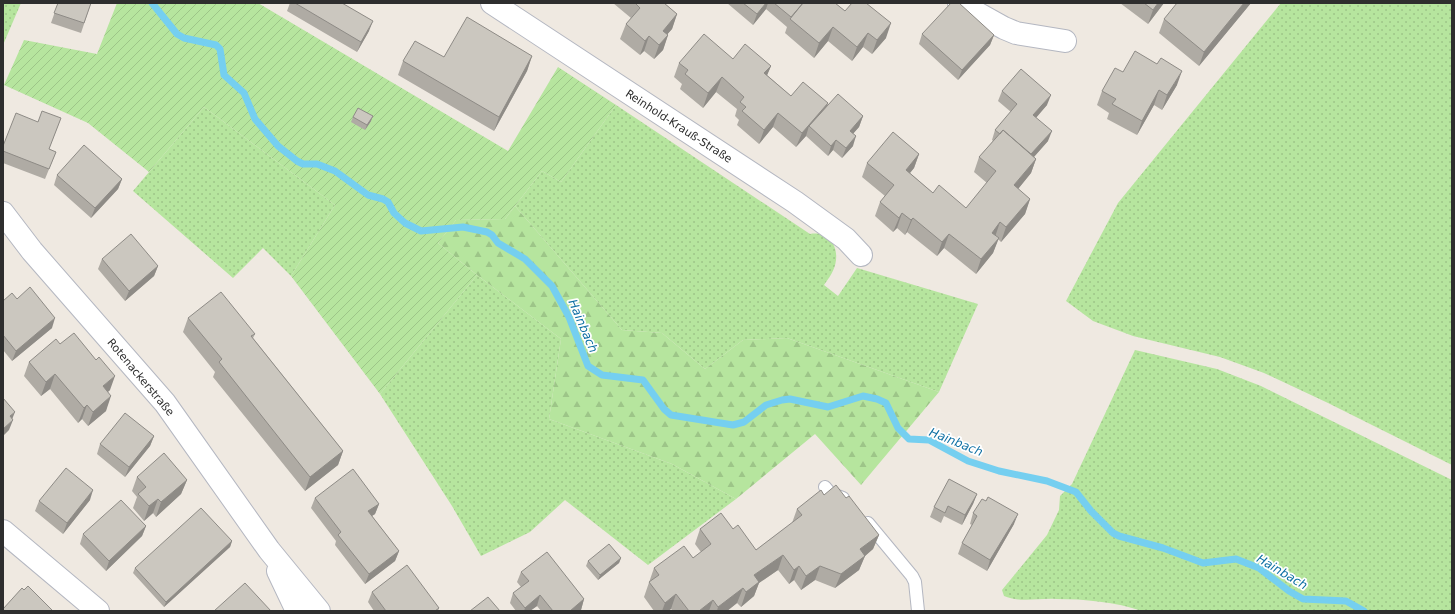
<svg xmlns="http://www.w3.org/2000/svg" width="1455" height="614" font-family="'DejaVu Sans',sans-serif">
<defs>
<pattern id="grass-dots" width="8" height="8" patternUnits="userSpaceOnUse"><rect width="8" height="8" fill="#b6e59e"/><path d="M2 2h.1M6 6h.1" fill="none" stroke="#9dc588" stroke-width="1.8" stroke-linecap="round"/></pattern>
<pattern id="forest-firs" width="22" height="20" patternUnits="userSpaceOnUse"><rect width="22" height="20" fill="#b6e59e"/><path d="M5 1l3.5 6h-7zM16 11l3.5 6h-7z" fill="#9dc588"/></pattern>
<pattern id="garden-furrows" width="10" height="10" patternUnits="userSpaceOnUse"><rect width="10" height="10" fill="#b6e59e"/><path d="M-1 1l2-2M0 10L10 0M9 11l2-2" fill="none" stroke="#9dc588"/></pattern>
</defs>
<rect width="100%" height="100%" fill="#efe9e1"/>
<path fill="url(#grass-dots)" d="M3,3H21L3,45Z
M1281,3H1452V465L1328,403L1264,373L1220,357L1133,336L1093,321L1066,301L1118,203Z
M616,105L810,234C826,231 838,243 836,260C835,270 829,278 824,285L838,296L857,268L978,304L939,392L787,338L743,340L705,369L662,333L622,330L515,206L542,171L561,182Z
M204,107L335,205L291,276L263,248L233,278L133,191Z
M477,275L561,339L549,419L672,464L736,499L648,565L565,500L530,532L481,556L452,506L380,394Z
M1135,350L1217,369L1261,386L1452,480V611H1142C1116,602 1084,599 1056,599C1038,598 1021,603 1004,596L1002,590L1047,535L1059,510L1060,496L1072,484Z"/>
<path fill="url(#forest-firs)" d="M515,206L622,330L662,333L705,369L743,340L787,338L939,392L861,485L815,434L736,499L672,464L549,419L561,339L477,275L438,243L456,220L505,219Z"/>
<path fill="url(#garden-furrows)" d="M117,3H258L508,151L558,67L616,105L561,182L542,171L505,219L456,220L438,243L477,275L380,394L291,276L335,205L204,107L149,172L88,123L4,85L24,40L97,54Z"/>
<g fill="none" stroke-linecap="round" stroke-linejoin="round">
<path stroke="#75cff0" stroke-width="7" d="M152,3L177,34L184,38L216,45L220,49L224,75L244,93L255,119L278,146L297,161L303,164H317L335,171L368,195L383,199L388,202L394,213L405,223L421,231L463,227L487,232L492,235L498,243L525,259L552,286L569,317L588,366L602,375L643,380L664,409L671,415L733,425L744,422L766,405L782,400L790,399L828,407L863,396L877,399L886,403L898,428L909,439L929,440L968,461L999,471L1047,481L1076,492L1091,511L1113,533L1119,536L1163,548L1203,563L1236,559L1259,568L1289,591L1303,599L1346,601L1364,611"/>
<g stroke="#b4b7c1" stroke-width="14">
<path id="lane" d="M825,487L830,493L843,498
M868,523L912,576L915,582L918,611"/>
</g>
<g stroke="#b4b7c1" stroke-width="24">
<path id="street" d="M492,3L795,202L846,239L861,255
M959,3L1004,28L1016,33L1065,41"/>
</g>
<g stroke="#b4b7c1" stroke-width="24">
<path id="secondary" d="M3,213L32,251L165,403L269,550L319,611
M3,531L98,611
M278,571L297,611"/>
</g>
<use href="#lane" stroke="#fff" stroke-width="12"/>
<use href="#street" stroke="#fff" stroke-width="22"/>
<use href="#secondary" stroke="#fff" stroke-width="22"/>
</g>
<path fill="#afaba4" d="M58,3H91L81,33L51,23Z
M290,3H342L369,31L357,52L287,11Z
M613,3H664L677,14L672,29L667,34L668,35L663,50L654,59L644,51L640,55L620,39L626,24L631,18Z
M727,3H835L845,11L886,38L872,54L863,47L852,61L828,41L814,58L785,33L787,27L766,9L753,25Z
M1120,3H1164L1148,24Z
M1251,3L1199,66L1159,33L1164,19Z
M922,34L994,35L990,45L958,80L919,44Z
M532,56L527,71L494,131L398,75L403,61L444,57Z
M733,59L771,66L767,75L791,96L828,103L826,108L863,116L859,127L853,133V146L842,158L833,150L828,156L806,136L796,147L773,127L759,144L737,125L739,120L735,116L737,109L716,92L703,108L680,89L682,84L674,77L679,63Z
M1123,72L1177,85L1162,110L1154,105L1137,135L1107,119L1109,113L1097,105L1102,91Z
M1002,91L1047,105L1036,117L1048,141L1034,157L1036,159L1031,173L1018,189L1030,199L1025,214L1001,242L998,239L993,253L976,274L944,248L937,256L907,232L905,235L897,228L893,232L875,216L880,202L885,196L862,177L867,163L919,154L914,168L910,173L933,193L966,208L987,183L974,172L979,157L993,141L992,140L995,130L1011,112L998,101Z
M353,117L371,121L365,130L351,122Z
M61,118L49,149L56,152L45,179L3,163V146L38,122Z
M57,175L122,179L118,189L91,218L54,185Z
M102,259L158,266L154,276L125,301L98,269Z
M17,299L52,328L12,361L3,350V301Z
M188,318L255,334L253,338L343,451L338,465L305,491L213,377L215,372L183,332Z
M60,344L110,390L108,392L106,411L88,426L82,419L78,423L50,389L41,396L24,376L29,362Z
M154,436L150,446L125,477L97,454L100,444Z
M137,477L187,480L181,494L156,517L153,513L144,521L133,508L137,497L132,491Z
M977,494L973,504L962,525L944,516L941,523L930,517L934,507Z
M824,495L846,498L879,535L873,549L865,556L859,570L835,588L815,580L801,590L794,580L789,584L778,570L759,583L754,596L741,607L737,603L727,611H673L671,609L668,611H654L644,597L654,568L693,558L701,552L695,544L700,529H733L756,550L792,523L797,509Z
M315,498L379,504L375,514L372,516L399,551L395,561L365,584L335,545L336,541L311,508Z
M90,500L63,534L35,511L39,501Z
M973,513L1014,524L987,571L958,554L962,543L972,525L970,524Z
M146,526L142,536L106,571L80,544L83,534Z
M232,541L230,547L164,607L133,573L135,568Z
M621,558L619,563L598,580L586,566L588,561Z
M521,572L584,599L581,610L579,611H541L537,606L530,611H516L510,603L513,593L521,587L517,582Z
M372,592L439,608L438,611H374L368,602Z"/>
<path fill="#8e8b86" d="M766,3H768L766,9L753,25L757,14Z
M1158,3H1164L1148,24L1153,10Z
M1244,3H1251L1199,66L1204,52Z
M677,14L672,29L659,44L663,31Z
M373,21L369,31L357,52L361,42Z
M891,23L886,38L872,54L877,40Z
M833,27L828,41L814,58L819,43Z
M868,33L863,47L852,61L857,47Z
M668,35L663,50L654,59L659,45Z
M994,35L990,45L958,80L962,70Z
M649,36L644,51L640,55L645,41Z
M532,56L527,71L494,131L499,117Z
M771,66L765,80L764,73Z
M1182,71L1177,85L1162,110L1167,95Z
M722,77L716,92L703,108L708,93Z
M1159,90L1154,105L1137,135L1142,121Z
M1051,95L1047,105L1030,125L1033,115Z
M828,103L822,117L809,126L806,136L796,147L802,133Z
M778,113L773,127L759,144L764,130Z
M373,116L371,121L365,130L367,125Z
M863,116L859,127L847,141L850,131Z
M1052,131L1048,141L1024,168L1028,157Z
M856,136L853,146L842,158L846,148Z
M836,140L833,150L828,156L831,146Z
M919,154L914,168L900,185L906,170Z
M1036,159L1031,173L1009,200L1014,185Z
M122,179L118,189L91,218L95,208Z
M1030,199L1025,214L1001,242L1006,227Z
M902,213L897,228L893,232L899,218Z
M913,218L907,232L905,235L911,220Z
M1000,222L995,237L992,233Z
M949,234L944,248L937,256L942,242Z
M999,238L993,253L976,274L981,259Z
M158,266L154,276L125,301L129,291Z
M55,318L52,328L12,361L16,351Z
M55,374L50,389L41,396L46,382Z
M115,376L110,390L97,401L103,386Z
M111,396L106,411L88,426L93,412Z
M87,405L82,419L78,423L84,408Z
M15,412L11,422L10,416Z
M13,420L9,430L3,436V429Z
M154,436L150,446L125,477L129,467Z
M343,451L338,465L305,491L310,477Z
M187,480L181,494L156,517L161,502Z
M93,490L90,500L63,534L67,523Z
M977,494L973,504L962,525L965,515Z
M158,499L153,513L144,521L149,506Z
M379,504L375,514L364,521L368,511Z
M1018,514L1014,524L987,571L990,560Z
M146,526L142,536L106,571L109,561Z
M879,535L873,549L865,556L859,570L835,588L841,574L860,549Z
M232,541L230,547L164,607L166,602Z
M399,551L395,561L365,584L369,574Z
M783,555L778,570L759,583L754,596L741,607L746,592L754,575Z
M621,558L619,563L598,580L600,575Z
M799,566L794,580L789,584L794,570Z
M820,566L815,580L801,590L806,576Z
M743,588L737,603L727,611H717L718,607Z
M676,594L671,609L668,611H662L665,603Z
M540,595L537,606L530,611H524L525,608Z
M584,599L581,610L579,611H570Z
M713,600L709,611H699Z"/>
<path fill="#cbc7bf" stroke="#8e8b86" d="M58,3H91L84,23L54,13Z
M295,3H342L373,21L361,42Z
M635,3H664L677,14L663,31L668,35L659,45L649,36L645,41L626,24L640,8Z
M743,3H766L757,14Z
M774,3H803L791,17Z
M803,3H835L845,11L852,3H866L891,23L877,40L868,33L857,47L833,27L819,43L790,19Z
M951,3H959L994,35L962,70L922,34Z
M1144,3H1158L1153,10Z
M1177,3H1244L1204,52L1164,19Z
M467,17L532,56L499,117L403,61L415,41L444,57Z
M704,34L733,59L745,44L771,66L764,73L791,96L803,82L828,103L802,133L778,113L764,130L742,111L746,107L740,102L744,97L722,77L708,93L685,74L688,70L679,63Z
M1135,51L1157,64L1161,58L1182,71L1167,95L1159,90L1142,121L1112,104L1116,99L1102,91L1115,68L1123,72Z
M1021,69L1051,95L1033,115L1052,131L1031,154L1003,130L1000,134L995,130L1017,104L1002,91Z
M838,94L863,116L850,131L856,136L846,148L836,140L831,146L809,126Z
M358,108L373,116L367,125L353,117Z
M42,111L61,118L49,149L56,152L49,169L3,151V146L16,113L38,122Z
M1003,130L1036,159L1014,185L1030,199L1006,227L1000,222L992,233L999,238L981,259L949,234L942,242L913,218L911,220L902,213L899,218L880,202L894,185L867,163L893,132L919,154L906,170L933,193L939,185L966,208L996,171L979,157Z
M84,145L122,179L95,208L57,175Z
M131,234L158,266L129,291L102,259Z
M30,287L55,318L16,351L3,335V301L12,293L17,299Z
M221,292L255,334L251,336L343,451L310,477L219,362L222,359L188,318Z
M74,333L96,360L99,357L115,376L103,386L111,396L93,412L87,405L84,408L55,374L46,382L29,362L56,339L60,344Z
M3,398L15,412L10,416L13,420L3,429Z
M125,413L154,436L129,467L100,444Z
M164,453L187,480L161,502L158,499L149,506L138,494L146,487L137,477Z
M66,468L93,490L67,523L39,501Z
M353,469L379,504L368,511L399,551L369,574L338,535L341,532L315,498Z
M949,479L977,494L965,515L948,506L945,513L934,507Z
M836,485L846,498L849,496L879,535L860,549L865,556L841,574L820,566L806,576L799,566L794,570L783,555L754,575L759,582L746,592L743,588L718,607L713,600L699,611H689L676,594L665,603L649,582L659,575L654,568L684,546L693,558L711,544L700,529L721,513L733,529L738,525L756,550L802,515L797,509L821,490L824,495Z
M988,497L1018,514L990,560L962,543L977,516L973,513L982,499L986,501Z
M121,500L146,526L109,561L83,534Z
M201,508L232,541L166,602L135,568Z
M609,544L621,558L600,575L588,561Z
M547,552L584,599L570,611H553L540,595L525,608L513,593L529,581L521,572Z
M407,565L439,608L435,611H386L372,592Z
M245,583L271,611H214Z
M28,586L52,610L51,611H3V609L22,588L24,590Z
M488,597L500,611H470Z"/>
<g text-anchor="middle" stroke-width="3.5" stroke-linejoin="round" paint-order="stroke">
<g font-size="11" fill="#2e2e2e" stroke="#fff">
<text transform="translate(679 126) rotate(33)" y="4">Reinhold-Krauß-Straße</text>
<text transform="translate(141 377) rotate(50)" y="4">Rotenackerstraße</text>
</g>
<g font-size="12" font-style="italic" fill="#0d6fa3" stroke="#fff">
<text transform="translate(583 326) rotate(67)" y="4">Hainbach</text>
<text transform="translate(956 442) rotate(22)" y="4">Hainbach</text>
<text transform="translate(1282 572) rotate(31)" y="4">Hainbach</text>
</g>
</g>
<rect width="1455" height="614" fill="none" stroke="#2e2e2e" stroke-width="8"/>
</svg>
